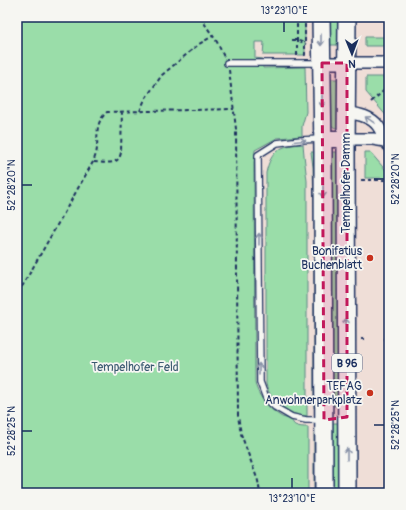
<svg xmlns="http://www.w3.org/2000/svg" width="406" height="510" font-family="Pangolin,sans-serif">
<rect width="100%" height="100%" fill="#efded7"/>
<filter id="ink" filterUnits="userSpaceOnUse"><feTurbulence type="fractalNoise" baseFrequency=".025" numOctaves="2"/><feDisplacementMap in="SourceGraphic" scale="8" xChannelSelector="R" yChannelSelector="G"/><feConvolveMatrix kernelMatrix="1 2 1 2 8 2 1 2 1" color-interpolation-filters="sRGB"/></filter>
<g filter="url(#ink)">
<path fill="#9adda9" stroke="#5a8684" d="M17,17H305V55H263L264,42H255V58L263,59V68L305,67L306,112L302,126V136L277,138L255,150L254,163L255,382C257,395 268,408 279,415C282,418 288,418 291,420C293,422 293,424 295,425C299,427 303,427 308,427V493H17Z
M328,17H341V45H329Z
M365,37H384V46H365Z
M366,77H387L389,92V119L366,92Z
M329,79H340L338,128C335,128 332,127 331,124Z
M303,144L304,155L307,181V416C288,416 271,403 266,384V173C271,150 281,145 303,144Z
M311,152H316L317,408H314V208L313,167Z
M330,152H339V406H331Z
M365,152H370L389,174L385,178H365Z
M331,423H339L340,493H330Z
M314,433H317L318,493H314Z"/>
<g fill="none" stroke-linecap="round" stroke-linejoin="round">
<g stroke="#1b2f5e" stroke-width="8">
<path id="lane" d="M227,63H321
M321,139L301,140L277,143L258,155L260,382L266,398L275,407L292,417L306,420H321"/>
</g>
<g stroke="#1b2f5e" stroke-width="14">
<path id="street" d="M322,63H389
M346,112C357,114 371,116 378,126C383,133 383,139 389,146
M346,139H373L385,141"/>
</g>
<g stroke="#1b2f5e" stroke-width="19">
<path id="secondary" d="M323,139H346"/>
</g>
<g stroke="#1b2f5e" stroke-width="20">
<path id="primary" d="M321,17L323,152L324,493
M347,493L346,149L347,17"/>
</g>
<path stroke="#1b2f5e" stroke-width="2" stroke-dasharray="4 3" stroke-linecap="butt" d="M200,17L217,42L224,57
M297,17V56
M292,40H297L306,44
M304,55H305V17
M229,70L236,129L238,416L241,434L258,481L260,493
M371,102L389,86
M140,111L145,99L162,75L199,44L213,36
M94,162C100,162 115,165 119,158C120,157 121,153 121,152L122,111
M361,180H387L389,178
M17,285H22
M17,292L23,285L93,162C95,157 97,152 97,147C98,132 95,123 107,112L234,109
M361,339H366
M384,339H389"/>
<use href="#lane" stroke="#f6f6f2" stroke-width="5.5"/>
<use href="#street" stroke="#f6f6f2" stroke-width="11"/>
<use href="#secondary" stroke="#f6f6f2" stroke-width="16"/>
<use href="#primary" stroke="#f6f6f2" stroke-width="17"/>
</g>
<defs><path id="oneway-shaft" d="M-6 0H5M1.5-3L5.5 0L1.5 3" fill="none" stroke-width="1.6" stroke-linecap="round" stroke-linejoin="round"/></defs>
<g stroke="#8892a8">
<use href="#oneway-shaft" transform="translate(321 40) rotate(90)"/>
<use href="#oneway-shaft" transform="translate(322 101) rotate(89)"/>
<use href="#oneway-shaft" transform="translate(370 120) rotate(-146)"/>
<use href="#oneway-shaft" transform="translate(300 141) rotate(-5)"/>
<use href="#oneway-shaft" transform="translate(323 192) rotate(90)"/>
<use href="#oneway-shaft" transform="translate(259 239) rotate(-90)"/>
<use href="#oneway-shaft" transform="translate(346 324) rotate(-90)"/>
<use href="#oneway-shaft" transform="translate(259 369) rotate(-90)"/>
<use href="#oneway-shaft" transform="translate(347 454) rotate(-90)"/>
</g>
</g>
<path fill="#c2185b" fill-opacity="0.2" stroke="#c2185b" stroke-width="3" stroke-dasharray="8 5" stroke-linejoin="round" d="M322,63H347V417L324,420Z"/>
<path fill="none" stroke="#1b2f5e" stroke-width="1.5" d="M284,22V32M374,179H384M22,185H32M374,425H384M22,431H32M292,478V488"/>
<g fill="#c8321e" stroke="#f6f6f2" stroke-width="1.5">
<circle cx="370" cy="258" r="4"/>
<circle cx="370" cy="393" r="4"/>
</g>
<g text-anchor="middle" stroke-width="3.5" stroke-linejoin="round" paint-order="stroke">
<rect fill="#f6f6f2" stroke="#5d6b8a" stroke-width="1" x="332" y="354" width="30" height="18" rx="3"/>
<g font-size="11" font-weight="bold" fill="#1b2f5e">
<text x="347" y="367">B 96</text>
</g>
<g font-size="12" fill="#1b2f5e" stroke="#f6f6f2">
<text transform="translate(346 183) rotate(-90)" y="4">Tempelhofer Damm</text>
</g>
<g font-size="12" fill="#1b2f5e" stroke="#f6f6f2" text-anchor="end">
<text x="362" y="255">Bonifatius<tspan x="362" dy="14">Buchenblatt</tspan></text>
<text x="362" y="390">TEFAG<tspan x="362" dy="14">Anwohnerparkplatz</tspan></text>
</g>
<g font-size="12" fill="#3b5a71" stroke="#f6f6f2">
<text x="135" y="371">Tempelhofer Feld</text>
</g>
</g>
<rect width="406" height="510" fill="none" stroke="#f6f6f2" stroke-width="44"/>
<g transform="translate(352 54) rotate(179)" stroke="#f6f6f2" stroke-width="3" paint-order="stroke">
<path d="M0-3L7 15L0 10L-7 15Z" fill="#1b2f5e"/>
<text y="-6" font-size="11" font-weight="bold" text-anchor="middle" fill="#1b2f5e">N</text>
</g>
<rect x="22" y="22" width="362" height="466" fill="none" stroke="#1b2f5e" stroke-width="1.5"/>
<g font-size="10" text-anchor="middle" fill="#1b2f5e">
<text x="284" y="14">13°23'10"E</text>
<text transform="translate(395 179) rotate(-90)" y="4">52°28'20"N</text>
<text transform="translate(11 185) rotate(-90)" y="4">52°28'20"N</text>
<text transform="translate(395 425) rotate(-90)" y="4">52°28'25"N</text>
<text transform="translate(11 431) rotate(-90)" y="4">52°28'25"N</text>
<text x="292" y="502">13°23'10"E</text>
</g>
</svg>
